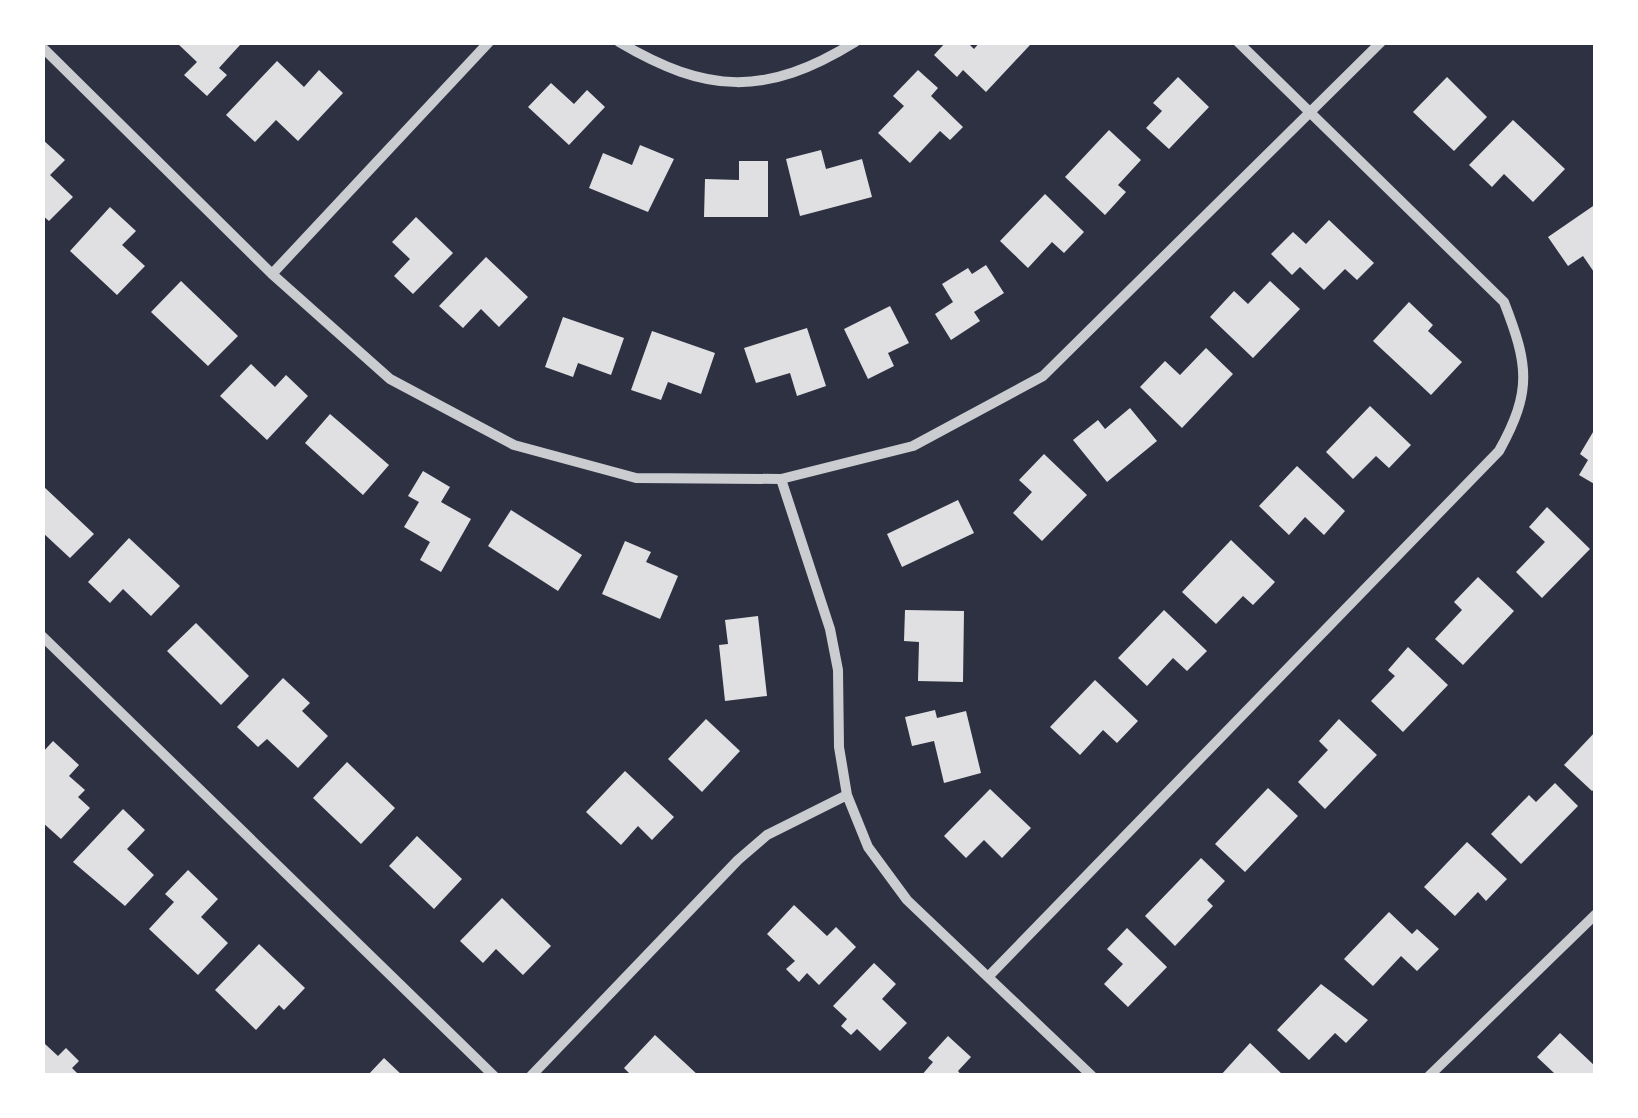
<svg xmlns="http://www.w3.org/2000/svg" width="1638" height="1118" font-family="'Open Sans',sans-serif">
<rect width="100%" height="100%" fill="#2d3142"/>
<path fill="#e0e0e3" d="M176,42H237L240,45L219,68L227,75L207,96L184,75L197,62Z
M946,42H967L974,49L980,42L1030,45L986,92L963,70L957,77L934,55Z
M277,61L304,87L319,70L343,93L298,141L276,120L255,142L226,115Z
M918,70L938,88L931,96L963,127L950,140L940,131L910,163L878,133L904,106L893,96Z
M1178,77L1209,107L1169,149L1146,128L1162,111L1153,103Z
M1447,77L1487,117L1454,151L1413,112Z
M551,83L574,104L587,90L605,107L569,145L528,107Z
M1513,120L1565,169L1533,202L1504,174L1492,187L1469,165Z
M1109,130L1141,160L1118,185L1126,192L1105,215L1065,177Z
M42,139L65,160L50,175L73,197L49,221L42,215Z
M640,145L674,159L648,212L589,188L603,153L632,165Z
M821,150L826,169L862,159L872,197L800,216L786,159Z
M739,161H768V217H704L705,179L739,180Z
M1045,194L1084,232L1064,253L1052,242L1028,268L1000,241Z
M1596,204V275L1583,256L1568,266L1548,237Z
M110,207L136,231L122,245L145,266L117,295L70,251Z
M416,217L453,253L413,294L394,276L410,259L392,242Z
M1329,220L1374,263L1357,280L1345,269L1324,290L1300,267L1292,275L1271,254L1293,232L1306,244Z
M486,257L528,297L499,327L481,309L463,328L439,306Z
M986,265L1004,293L974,312L980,321L951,340L935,314L953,302L942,284L968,268L972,274Z
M181,281L238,336L208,366L151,312Z
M1270,281L1300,309L1253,358L1210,317L1234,291L1248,304Z
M1409,302L1433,325L1428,331L1462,362L1431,395L1373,341Z
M890,306L909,343L888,353L894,366L868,379L844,329Z
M563,317L624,338L611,375L578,363L573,377L545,367Z
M807,328L826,386L797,396L790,373L756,383L744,348Z
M652,331L715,353L701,394L668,382L661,400L631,390Z
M1206,348L1233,374L1182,428L1140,387L1165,361L1180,375Z
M251,364L275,387L286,375L308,396L267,440L220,396Z
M1370,406L1411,445L1389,468L1376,456L1353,479L1326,452Z
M1130,408L1157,441L1107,482L1073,440L1098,420L1105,429Z
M330,414L389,465L363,495L305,443Z
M1596,427V485L1579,475L1588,460L1580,454Z
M1044,454L1087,495L1042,541L1013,513L1032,492L1019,480Z
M1297,466L1345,511L1324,535L1305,517L1289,535L1259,506Z
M423,471L450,487L441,502L471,519L441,572L420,560L430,542L404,527L419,502L408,496Z
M42,485L94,534L70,558L42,532Z
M958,500L974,533L902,567L887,534Z
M1547,507L1590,549L1542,598L1516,572L1545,542L1529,527Z
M511,510L582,555L558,591L488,546Z
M129,538L180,586L151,616L123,589L110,603L88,582Z
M1231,540L1275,582L1253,605L1243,596L1216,624L1182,592Z
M625,541L651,552L646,562L678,576L660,619L602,594Z
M1478,577L1514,611L1463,665L1435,639L1462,610L1454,602Z
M905,610L964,611L963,682L918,681L919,642L904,641Z
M1164,610L1207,651L1187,671L1173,658L1147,686L1118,658Z
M758,616L767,696L725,701L719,645L728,644L725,620Z
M196,623L249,676L221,705L167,651Z
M1408,647L1448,685L1403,732L1371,701L1395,676L1388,670Z
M283,678L310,703L302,711L328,736L298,768L267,739L258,747L237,727Z
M1095,680L1138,721L1117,743L1103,730L1080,755L1050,727Z
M935,710L937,718L966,711L981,773L944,783L934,741L912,746L905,717Z
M706,719L740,751L702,792L668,759Z
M1339,719L1377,755L1325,809L1298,782L1328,750L1319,741Z
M1596,731V788L1592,791L1564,765Z
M53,741L79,765L69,776L85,790L78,797L90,808L61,839L42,822V753Z
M347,762L395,808L361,844L313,798Z
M625,771L674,817L652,840L638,826L621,845L586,812Z
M1555,783L1578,806L1521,864L1491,834L1529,795L1536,802Z
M1268,788L1298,816L1245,872L1215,844Z
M990,789L1031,828L1002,858L984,840L966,858L944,836Z
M123,809L145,830L127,849L154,875L125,906L73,862Z
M417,836L462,879L434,909L389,866Z
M1467,842L1507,879L1486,901L1478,892L1455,916L1424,887Z
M1201,858L1225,881L1207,900L1213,906L1175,946L1145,916Z
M188,870L218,899L201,917L228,943L198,975L149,929L174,902L165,894Z
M502,898L551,946L523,975L496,949L483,963L460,941Z
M794,905L827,936L836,927L856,947L819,985L807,973L799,982L786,969L795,961L767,934Z
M1389,912L1412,934L1417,929L1439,949L1417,971L1401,956L1373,986L1344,959Z
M1127,928L1167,967L1128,1007L1104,984L1123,964L1107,949Z
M259,944L305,988L284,1010L279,1005L256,1030L215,990Z
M874,963L896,984L882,999L907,1023L880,1051L857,1029L851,1035L841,1026L847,1019L833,1006Z
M1321,984L1368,1020L1346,1043L1335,1033L1309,1060L1277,1030Z
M1560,1033L1596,1067V1076H1551L1554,1073L1537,1057Z
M655,1035L699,1076H632L624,1068Z
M948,1036L971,1057L958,1071L962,1076H921L933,1062L928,1058Z
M1250,1043L1284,1076H1220Z
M45,1044L58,1056L66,1048L79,1061L72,1068L80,1076H42Z
M384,1058L403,1076H367Z"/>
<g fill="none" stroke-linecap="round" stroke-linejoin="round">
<path stroke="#caccd0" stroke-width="10" d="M619,42C707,94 766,97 855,42
M42,47L272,274L390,379L514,445L636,478L781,479L913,446L1043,376L1381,42
M272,274L489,42
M781,479L830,629L838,670L839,747L847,795L868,847L907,900L1092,1076
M42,636L494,1076
M988,977L1499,451C1533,390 1528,364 1504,302L1238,42
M531,1076L738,860L767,835L847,795
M1429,1076L1596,914"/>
</g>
<rect width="1638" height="1118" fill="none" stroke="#ffffff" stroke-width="90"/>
</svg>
